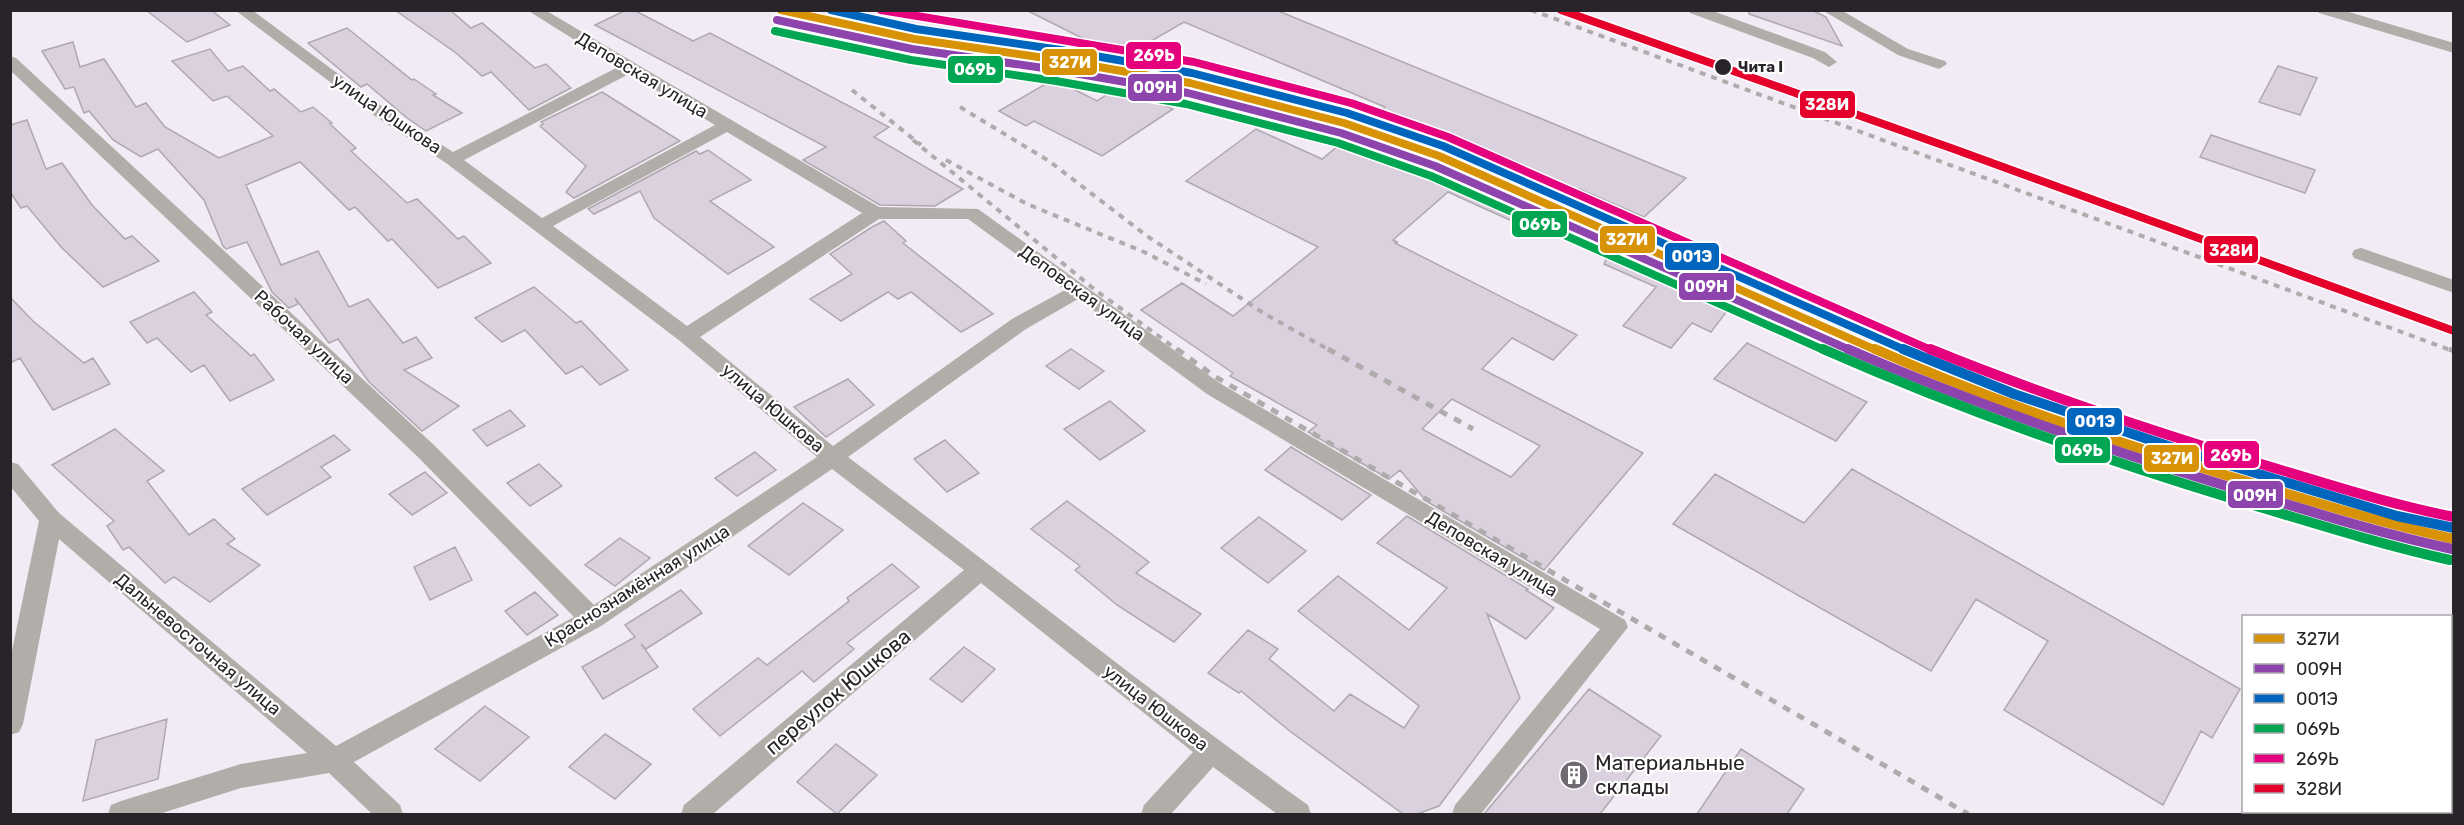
<svg xmlns="http://www.w3.org/2000/svg" width="2464" height="825" font-family="Rubik,sans-serif">
<rect width="100%" height="100%" fill="#f2eaf4"/>
<path fill="#dbd0dd" stroke="#aea8af" stroke-width="1.5" fill-rule="evenodd" d="M146,10H211L230,25L187,42Z
M395,10H450L471,28L482,23L535,68L546,64L571,88L529,110L491,72L482,76L456,53Z
M626,10H634L693,41L710,33L889,127L874,137L963,189L935,206L880,205L803,160L826,147L595,25Z
M1026,10H1276L1686,178L1644,217L1579,189L1534,231L1448,192L1393,240L1397,242L1395,243L1577,335L1553,360L1512,338L1482,369L1643,453L1544,570L1426,501L1400,470L1389,479L1308,432L1317,425L1230,376L1233,373L1141,310L1182,283L1233,316L1318,247L1186,181L1256,129L1322,159L1385,107L1184,22L1122,58ZM1452,399L1540,446L1511,477L1422,429Z
M1749,10H1811L1818,13L1826,17L1842,46L1749,14Z
M347,28L412,80L414,79L436,94L433,95L462,113L426,131L407,118L367,84L361,87L308,43Z
M73,42L80,67L104,59L136,107L146,103L165,127L219,158L273,136L227,96L213,101L172,61L210,49L228,71L243,66L270,91L274,89L301,112L313,107L332,123L330,124L356,148L351,151L407,203L417,199L458,239L464,236L491,263L438,288L392,239L388,241L355,207L349,210L300,162L246,185L281,265L318,251L349,307L368,299L403,343L416,337L432,358L404,370L459,406L422,431L369,382L338,339L329,343L295,298L298,304L289,308L272,292L247,242L226,249L223,246L204,200L158,149L141,157L113,140L89,111L84,113L74,87L65,89L42,51Z
M2278,66L2317,78L2300,115L2259,102Z
M1054,79L1097,101L1122,85L1173,109L1102,156L1034,121L1026,126L999,111Z
M602,92L680,141L574,198L566,192L586,166L540,126L543,124L541,122Z
M27,120L46,169L62,163L92,205L125,239L132,236L159,261L103,287L62,248L27,206L21,208L10,192V125Z
M2211,135L2315,170L2305,193L2200,157Z
M708,150L751,180L710,201L774,247L728,274L654,218L640,191L594,214L588,209L696,151L700,154Z
M884,221L906,241L903,243L993,314L961,332L911,292L898,299L888,292L841,321L810,299L852,274L830,254L872,227Z
M1612,246L1736,299L1711,332L1692,323L1671,348L1623,326L1656,287L1604,264Z
M534,287L576,323L581,321L628,370L600,385L582,366L566,374L525,330L502,342L475,318Z
M194,292L212,312L206,315L251,356L254,354L274,380L230,401L204,365L191,372L157,338L147,343L130,322Z
M10,297L33,321L84,363L93,358L110,384L53,410L20,358L10,363Z
M1747,343L1867,402L1836,441L1714,379Z
M1071,349L1104,371L1079,389L1046,366Z
M848,379L874,405L826,437L794,407Z
M1110,401L1145,431L1100,460L1064,429Z
M510,410L525,426L487,446L473,430Z
M115,429L164,471L147,481L189,535L214,519L235,539L227,544L260,565L210,602L174,577L165,583L129,547L123,550L107,526L114,521L52,465Z
M334,435L350,450L321,467L331,477L267,515L242,489Z
M945,440L979,473L947,492L914,459Z
M1291,447L1371,495L1342,520L1265,470Z
M755,452L776,470L737,496L715,478Z
M539,464L562,486L530,506L507,483Z
M1852,469L2240,689L2212,738L2201,731L2163,805L2004,710L2048,641L1976,599L1931,671L1673,524L1715,474L1804,523Z
M425,472L447,493L412,515L389,494Z
M1067,501L1149,562L1136,573L1201,614L1174,642L1117,605L1075,570L1080,566L1031,529Z
M803,503L843,530L789,575L748,546Z
M1407,516L1528,589L1526,590L1554,608L1526,639L1487,614L1520,698L1439,806L1417,814H1403L1291,732L1241,691L1239,693L1208,673L1248,630L1278,649L1269,659L1334,711L1350,694L1404,728L1419,706L1298,611L1338,576L1409,630L1447,588L1377,543Z
M1259,517L1306,551L1268,583L1221,548Z
M620,538L650,558L615,586L585,565Z
M455,547L472,580L430,600L414,567Z
M892,564L919,587L847,643L854,649L814,682L802,671L720,736L693,709L758,658L767,665L849,601L847,598Z
M681,590L702,613L646,649L641,644L658,667L603,699L582,667L635,637L625,625Z
M535,592L558,615L527,635L505,611Z
M964,647L995,669L962,702L930,679Z
M1589,689L1661,736L1600,814H1484Z
M485,706L529,737L480,781L435,749Z
M167,719L158,779L83,801L96,740Z
M605,734L651,764L615,799L569,767Z
M836,744L877,775L837,814L797,782Z
M1741,749L1804,789L1787,814H1697Z"/>
<g fill="none" stroke-linecap="round" stroke-linejoin="round">
<path fill="#b1aea9" fill-rule="evenodd" d="M235,10H252L387,110L453,152L618,67L527,10H545L879,207L978,209L1221,384L1625,620L1628,627L1481,814H1452L1455,805L1600,629L1207,394L1078,299L1026,329L848,457C1001,572 1151,693 1308,805L1311,814H1277L1213,767L1171,814H1141L1144,805L1193,752L981,583L713,814H681L684,805L964,570L832,469L601,626L354,762L400,805L403,814H372L329,773L241,788L159,814H108L111,805L121,801L241,764L307,753L59,539L23,724L19,732L10,735V660L39,521L10,486V462L18,464L59,513L336,746L574,617L419,458L10,70V56L16,58L435,446L594,605L817,457L680,341L446,163L375,116ZM629,74L715,125L542,218L464,160ZM727,132L862,213L687,326L553,226ZM879,219H968L1065,290L1012,319L833,446L700,337Z
M1688,10H1710L1825,52L1837,62L1829,67L1813,58L1690,13Z
M1822,10H1841L1908,49L1945,61L1947,64L1939,69L1898,55Z
M2317,10H2342L2454,43V53L2319,13Z
M2361,248L2454,280V293L2354,258L2352,254L2354,250Z"/>
<path fill="#b1aea8" fill-rule="evenodd" d="M2454,639V685L2450,686V640Z
M2377,812H2416L2415,814H2376Z"/>
<path stroke="#afabad" stroke-width="4" stroke-dasharray="6 6" stroke-linecap="butt" d="M1531,10L2453,351
M852,90L921,145
M960,107L1049,161L1147,236L1265,314L1331,351
M913,140L1094,289L1179,351
M946,160L1027,204L1144,252L1206,284"/>
<path stroke="#afabad" stroke-width="5" stroke-dasharray="8 8" stroke-linecap="butt" d="M1177,349L1214,376L1968,814
M1328,349L1473,429
M2449,349L2454,351"/>
<g stroke="#fff" stroke-width="11">
<path id="rail-1-far1" d="M781,10L914,39L1059,60L1190,83L1344,123L1439,156L1878,351"/>
</g>
<g stroke="#fff" stroke-width="14">
<path id="rail-1" d="M1875,349C1991,401 2113,441 2235,478C2308,500 2380,523 2454,539"/>
</g>
<g stroke="#fff" stroke-width="11">
<path id="rail-2-far1" d="M777,20L912,49L1057,70L1188,93L1341,133L1435,166L1852,351"/>
</g>
<g stroke="#fff" stroke-width="14">
<path id="rail-2" d="M1848,349C1973,404 2102,448 2233,488C2306,510 2378,533 2452,549"/>
</g>
<g stroke="#fff" stroke-width="11">
<path id="rail-3-far1" d="M831,10L916,29L1061,50L1192,73L1347,113L1443,146L1907,351"/>
</g>
<g stroke="#fff" stroke-width="14">
<path id="rail-3" d="M1903,349L2014,394L2183,451L2397,516L2454,528"/>
</g>
<g stroke="#fff" stroke-width="11">
<path id="rail-4-far1" d="M775,31L911,60L1056,81L1186,104L1338,143L1431,176L1826,351"/>
</g>
<g stroke="#fff" stroke-width="14">
<path id="rail-4" d="M1823,349C1959,409 2098,458 2240,501C2310,522 2379,544 2450,560"/>
</g>
<g stroke="#fff" stroke-width="11">
<path id="rail-5-far1" d="M881,10L1194,62L1351,103L1448,137L1933,351"/>
</g>
<g stroke="#fff" stroke-width="14">
<path id="rail-5" d="M1930,349C2038,393 2149,430 2261,464C2325,483 2388,504 2454,517"/>
</g>
<g stroke="#fff" stroke-width="11">
<path id="rail-6" d="M1561,10L1951,148L2454,331"/>
</g>
<use href="#rail-1-far1" stroke="#d89206" stroke-width="8"/>
<use href="#rail-1" stroke="#d89206" stroke-width="10"/>
<use href="#rail-2-far1" stroke="#8e44ad" stroke-width="8"/>
<use href="#rail-2" stroke="#8e44ad" stroke-width="10"/>
<use href="#rail-3-far1" stroke="#0065bd" stroke-width="8"/>
<use href="#rail-3" stroke="#0065bd" stroke-width="10"/>
<use href="#rail-4-far1" stroke="#00a651" stroke-width="8"/>
<use href="#rail-4" stroke="#00a651" stroke-width="10"/>
<use href="#rail-5-far1" stroke="#e5007d" stroke-width="8"/>
<use href="#rail-5" stroke="#e5007d" stroke-width="10"/>
<use href="#rail-6" stroke="#e4002b" stroke-width="8"/>
</g>
<defs>
<g id="building-disc" transform="scale(1.5)"><circle r="9.5" fill="#6f6971" stroke="#fff"/><path d="M-4-6H4V6H1V3H-1V6H-4ZM-2.5-4.3h1.7v1.8h-1.7ZM.8-4.3h1.7v1.8H.8ZM-2.5-1h1.7V.8h-1.7ZM.8-1h1.7V.8H.8Z" fill="#fff"/></g>
</defs>
<g fill-rule="evenodd">
<use href="#building-disc" x="1574" y="775"/>
</g>
<circle fill="#29242a" stroke="#fff" stroke-width="2" cx="1723" cy="67" r="9"/>
<g text-anchor="middle" stroke-width="4.5" stroke-linejoin="round" paint-order="stroke">
<g font-size="15" font-weight="bold" fill="#29242a" stroke="#fff" text-anchor="start">
<text x="1738" y="72">Чита I</text>
</g>
<g font-size="18" fill="#29242a" stroke="#fff">
<text transform="translate(642 75) rotate(31)" y="6">Деповская улица</text>
<text transform="translate(387 114) rotate(34)" y="6">улица Юшкова</text>
<text transform="translate(1082 293) rotate(36)" y="6">Деповская улица</text>
<text transform="translate(304 337) rotate(43)" y="6">Рабочая улица</text>
<text transform="translate(773 408) rotate(40)" y="6">улица Юшкова</text>
<text transform="translate(1492 554) rotate(31)" y="6">Деповская улица</text>
<text transform="translate(637 586) rotate(-32)" y="6">Краснознамённая улица</text>
<text transform="translate(198 644) rotate(40)" y="6">Дальневосточная улица</text>
<text transform="translate(1156 708) rotate(38)" y="6">улица Юшкова</text>
</g>
<g font-size="21" fill="#29242a" stroke="#fff">
<text transform="translate(838 692) rotate(-40)" y="7">переулок Юшкова</text>
</g>
<g font-size="21" fill="#29242a" stroke="#fff" text-anchor="start">
<text x="1595" y="770">Материальные<tspan x="1595" dy="24">склады</tspan></text>
</g>
</g>
<g stroke="#fff" stroke-width="2">
<rect x="1125" y="41" width="57" height="29" rx="6" fill="#e5007d"/>
<rect x="1041" y="48" width="57" height="28" rx="6" fill="#d89206"/>
<rect x="947" y="55" width="57" height="29" rx="6" fill="#00a651"/>
<rect x="1127" y="73" width="56" height="29" rx="6" fill="#8e44ad"/>
<rect x="1799" y="90" width="57" height="29" rx="6" fill="#e4002b"/>
<rect x="1511" y="210" width="57" height="28" rx="6" fill="#00a651"/>
<rect x="1599" y="225" width="57" height="29" rx="6" fill="#d89206"/>
<rect x="2203" y="235" width="56" height="29" rx="6" fill="#e4002b"/>
<rect x="1664" y="242" width="56" height="29" rx="6" fill="#0065bd"/>
<rect x="1678" y="272" width="57" height="29" rx="6" fill="#8e44ad"/>
<rect x="2066" y="407" width="57" height="29" rx="6" fill="#0065bd"/>
<rect x="2054" y="436" width="57" height="28" rx="6" fill="#00a651"/>
<rect x="2203" y="440" width="57" height="29" rx="6" fill="#e5007d"/>
<rect x="2143" y="444" width="57" height="29" rx="6" fill="#d89206"/>
<rect x="2227" y="480" width="57" height="29" rx="6" fill="#8e44ad"/>
</g>
<g font-size="16" text-anchor="middle" font-weight="bold" fill="#fff">
<text x="1154" y="61">269Ь</text>
<text x="1070" y="68">327И</text>
<text x="975" y="75">069Ь</text>
<text x="1155" y="93">009Н</text>
<text x="1827" y="110">328И</text>
<text x="1540" y="230">069Ь</text>
<text x="1627" y="245">327И</text>
<text x="2231" y="256">328И</text>
<text x="1692" y="262">001Э</text>
<text x="1706" y="292">009Н</text>
<text x="2095" y="427">001Э</text>
<text x="2082" y="456">069Ь</text>
<text x="2231" y="461">269Ь</text>
<text x="2172" y="464">327И</text>
<text x="2255" y="501">009Н</text>
</g>
<rect width="2464" height="825" fill="none" stroke="#29242a" stroke-width="24"/>
<rect x="2242" y="615" width="210" height="198" fill="#ffffff" stroke="#a9a7aa" stroke-width="1.5"/>
<rect x="2254" y="634" width="30" height="9" fill="#d89206" stroke="#a9a7aa" stroke-width="1.5"/>
<text x="2296" y="645" font-size="18" fill="#29242a">327И</text>
<rect x="2254" y="664" width="30" height="9" fill="#8e44ad" stroke="#a9a7aa" stroke-width="1.5"/>
<text x="2296" y="675" font-size="18" fill="#29242a">009Н</text>
<rect x="2254" y="694" width="30" height="9" fill="#0065bd" stroke="#a9a7aa" stroke-width="1.5"/>
<text x="2296" y="705" font-size="18" fill="#29242a">001Э</text>
<rect x="2254" y="724" width="30" height="9" fill="#00a651" stroke="#a9a7aa" stroke-width="1.5"/>
<text x="2296" y="735" font-size="18" fill="#29242a">069Ь</text>
<rect x="2254" y="754" width="30" height="9" fill="#e5007d" stroke="#a9a7aa" stroke-width="1.5"/>
<text x="2296" y="765" font-size="18" fill="#29242a">269Ь</text>
<rect x="2254" y="784" width="30" height="9" fill="#e4002b" stroke="#a9a7aa" stroke-width="1.5"/>
<text x="2296" y="795" font-size="18" fill="#29242a">328И</text>
</svg>
